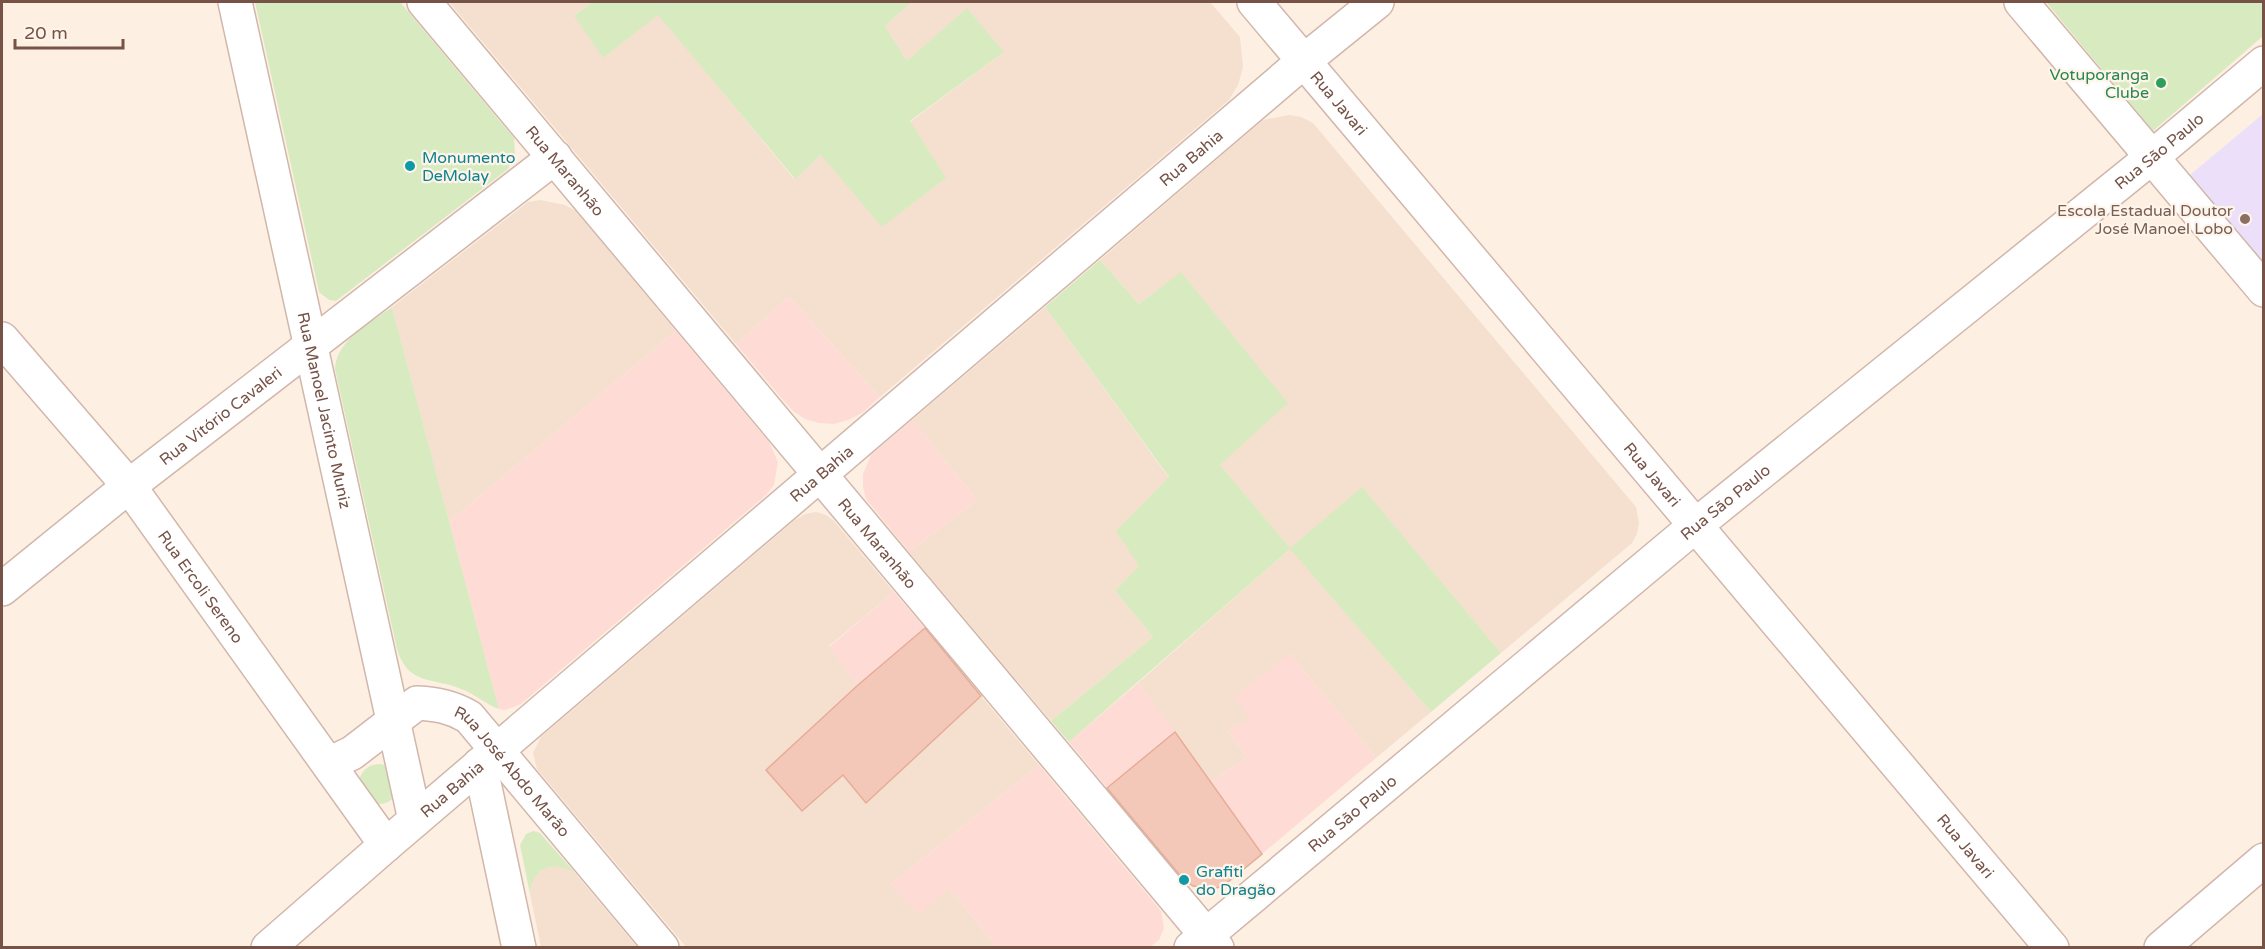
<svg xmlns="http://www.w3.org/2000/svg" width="2265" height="949" font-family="'Varela Round',sans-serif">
<rect width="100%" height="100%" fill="#fdefe2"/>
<path fill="#f5e0d0" d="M449,2H592L574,16L658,14L794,179L821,155L910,122L1004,52L907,61L885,26L912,2H1210L1240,37L1243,67L1238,85L1229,100L880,397L789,297L736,344Z
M1289,115L1301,117L1313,123L1636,507L1639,523L1637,534L1632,543L1501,653L1362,488L1291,549L1431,712L1376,758L1290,654L1252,719L1228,731L1247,757L1211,782L1138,683L1290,549L1220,465L1181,273L1139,304L1100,260L1263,120Z
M540,200L565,205L576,211L676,331L449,522L392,307L528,202Z
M1045,307L1169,478L1117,531L1140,566L1115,591L1153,637L1051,721L909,552L977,500L912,420Z
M816,512L826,515L834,521L894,592L829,646L858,685L767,770L802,810L843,775L866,802L981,696L1039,765L891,884L949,888L997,947L687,948L537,769L533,753L541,737L795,520L805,514Z
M555,866L566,867L575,873L637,947H541L530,894L531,884L536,875L545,868Z"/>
<path fill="#fedcd5" d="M789,297L880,397L862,413L848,420L834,424L819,423L805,419L793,411L783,400L736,344Z
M676,331L769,442L778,462L774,485L766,495L521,704L505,710L499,709L449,522Z
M912,420L977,500L909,552L866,499L863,487V474L871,455Z
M894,592L925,628L858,685L829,647Z
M1290,654L1376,758L1262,854L1211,782L1247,757L1228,731L1251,719L1234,697Z
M1138,683L1175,732L1107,788L1069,742Z
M1039,765L1161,911L1164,928L1159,940L1150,947H997L949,888L918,914L891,884Z"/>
<path fill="#ecdff9" d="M2263,114V264L2190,175Z"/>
<path fill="#d8ebc0" d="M255,2H400L514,138L515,153L508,169L336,301L329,300L319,292Z
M592,2H912L885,26L907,61L967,8L1004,52L910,121L946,178L882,227L821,155L795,179L658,15L603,58L574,16Z
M2046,2H2263V36L2153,131Z
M1100,260L1139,304L1181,272L1288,403L1220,465L1290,548L1362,487L1501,653L1431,712L1290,549L1069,742L1051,721L1153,637L1115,591L1139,566L1116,531L1169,477L1045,307Z
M392,307L499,709C485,704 475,694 461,689C433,677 408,686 397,649L335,369C336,340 371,323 392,307Z
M359 784a20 20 0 1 1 40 0a20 20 0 1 1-40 0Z
M533,831L540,833L575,873C553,859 532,868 530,894L520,845L526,834Z"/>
<path fill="#f4c8b9" stroke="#e7ac98" stroke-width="1.5" d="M925,628L981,696L866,803L843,775L802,811L766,770L858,685Z
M1175,732L1262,854L1223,886L1213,889L1193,886L1184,880L1107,788Z"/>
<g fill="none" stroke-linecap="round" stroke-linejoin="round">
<g stroke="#d1b7ab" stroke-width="36">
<g id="minor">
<path id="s1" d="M235,2L415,820"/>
<path id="s2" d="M424,2L1217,948"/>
<path id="s3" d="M1254,2L2052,948"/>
<path d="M2021,2L2264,290"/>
<path id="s4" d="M2,339L129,486L386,845"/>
<path id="s5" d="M2,589L129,486L555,157"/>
<path id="s6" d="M329,764L352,753L417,703C437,704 452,707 469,717L662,948"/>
<path d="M480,764L519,948"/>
<path id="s7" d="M268,948L386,845L1304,61L1377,2"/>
<path id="s8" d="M1191,948L1696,525L2152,157L2264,63"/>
<path d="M2161,948L2264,860"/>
</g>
</g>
<use href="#minor" stroke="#fff" stroke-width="33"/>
</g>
<circle fill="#2e9e5b" stroke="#fff4e9" stroke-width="2" cx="2161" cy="83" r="6"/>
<g fill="#0f9aa8" stroke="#fff4e9" stroke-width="2">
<circle cx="410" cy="166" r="6"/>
<circle cx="1184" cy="880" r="6"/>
</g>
<circle fill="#8d6e63" stroke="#fff4e9" stroke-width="2" cx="2245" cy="219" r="6"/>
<g text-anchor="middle" stroke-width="4.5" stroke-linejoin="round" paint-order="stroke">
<g font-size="16" fill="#27864d" stroke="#fff4e9" text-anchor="end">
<text x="2149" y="80">Votuporanga<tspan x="2149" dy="18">Clube</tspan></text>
</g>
<g font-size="16" fill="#765247" stroke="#fff4e9">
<text dy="6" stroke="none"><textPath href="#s3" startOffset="132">Rua Javari</textPath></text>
<text dy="6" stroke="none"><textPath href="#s8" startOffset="1254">Rua São Paulo</textPath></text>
<text dy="6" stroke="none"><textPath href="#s7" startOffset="1215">Rua Bahia</textPath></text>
<text dy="6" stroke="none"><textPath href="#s2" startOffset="220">Rua Maranhão</textPath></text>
<text dy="6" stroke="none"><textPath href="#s1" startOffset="418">Rua Manoel Jacinto Muniz</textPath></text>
<text dy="6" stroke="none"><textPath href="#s5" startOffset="279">Rua Vitório Cavaleri</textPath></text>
<text dy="6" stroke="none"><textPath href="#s7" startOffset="729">Rua Bahia</textPath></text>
<text dy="6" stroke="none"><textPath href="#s3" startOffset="618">Rua Javari</textPath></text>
<text dy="6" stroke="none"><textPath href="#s8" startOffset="696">Rua São Paulo</textPath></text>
<text dy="6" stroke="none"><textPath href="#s2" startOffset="706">Rua Maranhão</textPath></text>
<text dy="6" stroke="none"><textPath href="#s4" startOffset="318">Rua Ercoli Sereno</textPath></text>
<text dy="6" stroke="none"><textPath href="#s6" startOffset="231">Rua José Abdo Marão</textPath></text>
<text dy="6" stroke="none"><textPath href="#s7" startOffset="243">Rua Bahia</textPath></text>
<text dy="6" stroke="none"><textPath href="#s8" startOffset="210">Rua São Paulo</textPath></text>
<text dy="6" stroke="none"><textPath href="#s3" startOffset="1104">Rua Javari</textPath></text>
</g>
<g font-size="16" fill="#0d838f" stroke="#fff4e9" text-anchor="start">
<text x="422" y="163">Monumento<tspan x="422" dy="18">DeMolay</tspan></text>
<text x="1196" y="877">Grafiti<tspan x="1196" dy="18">do Dragão</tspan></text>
</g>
<g font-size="16" fill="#785e54" stroke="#fff4e9" text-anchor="end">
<text x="2233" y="216">Escola Estadual Doutor<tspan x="2233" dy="18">José Manoel Lobo</tspan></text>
</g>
</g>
<rect width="2265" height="949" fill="none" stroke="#765247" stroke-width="6"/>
<path d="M15 39v9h108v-9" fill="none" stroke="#765247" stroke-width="3"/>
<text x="24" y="39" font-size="18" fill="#765247" stroke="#fff4e9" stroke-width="4.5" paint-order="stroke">20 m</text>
</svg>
